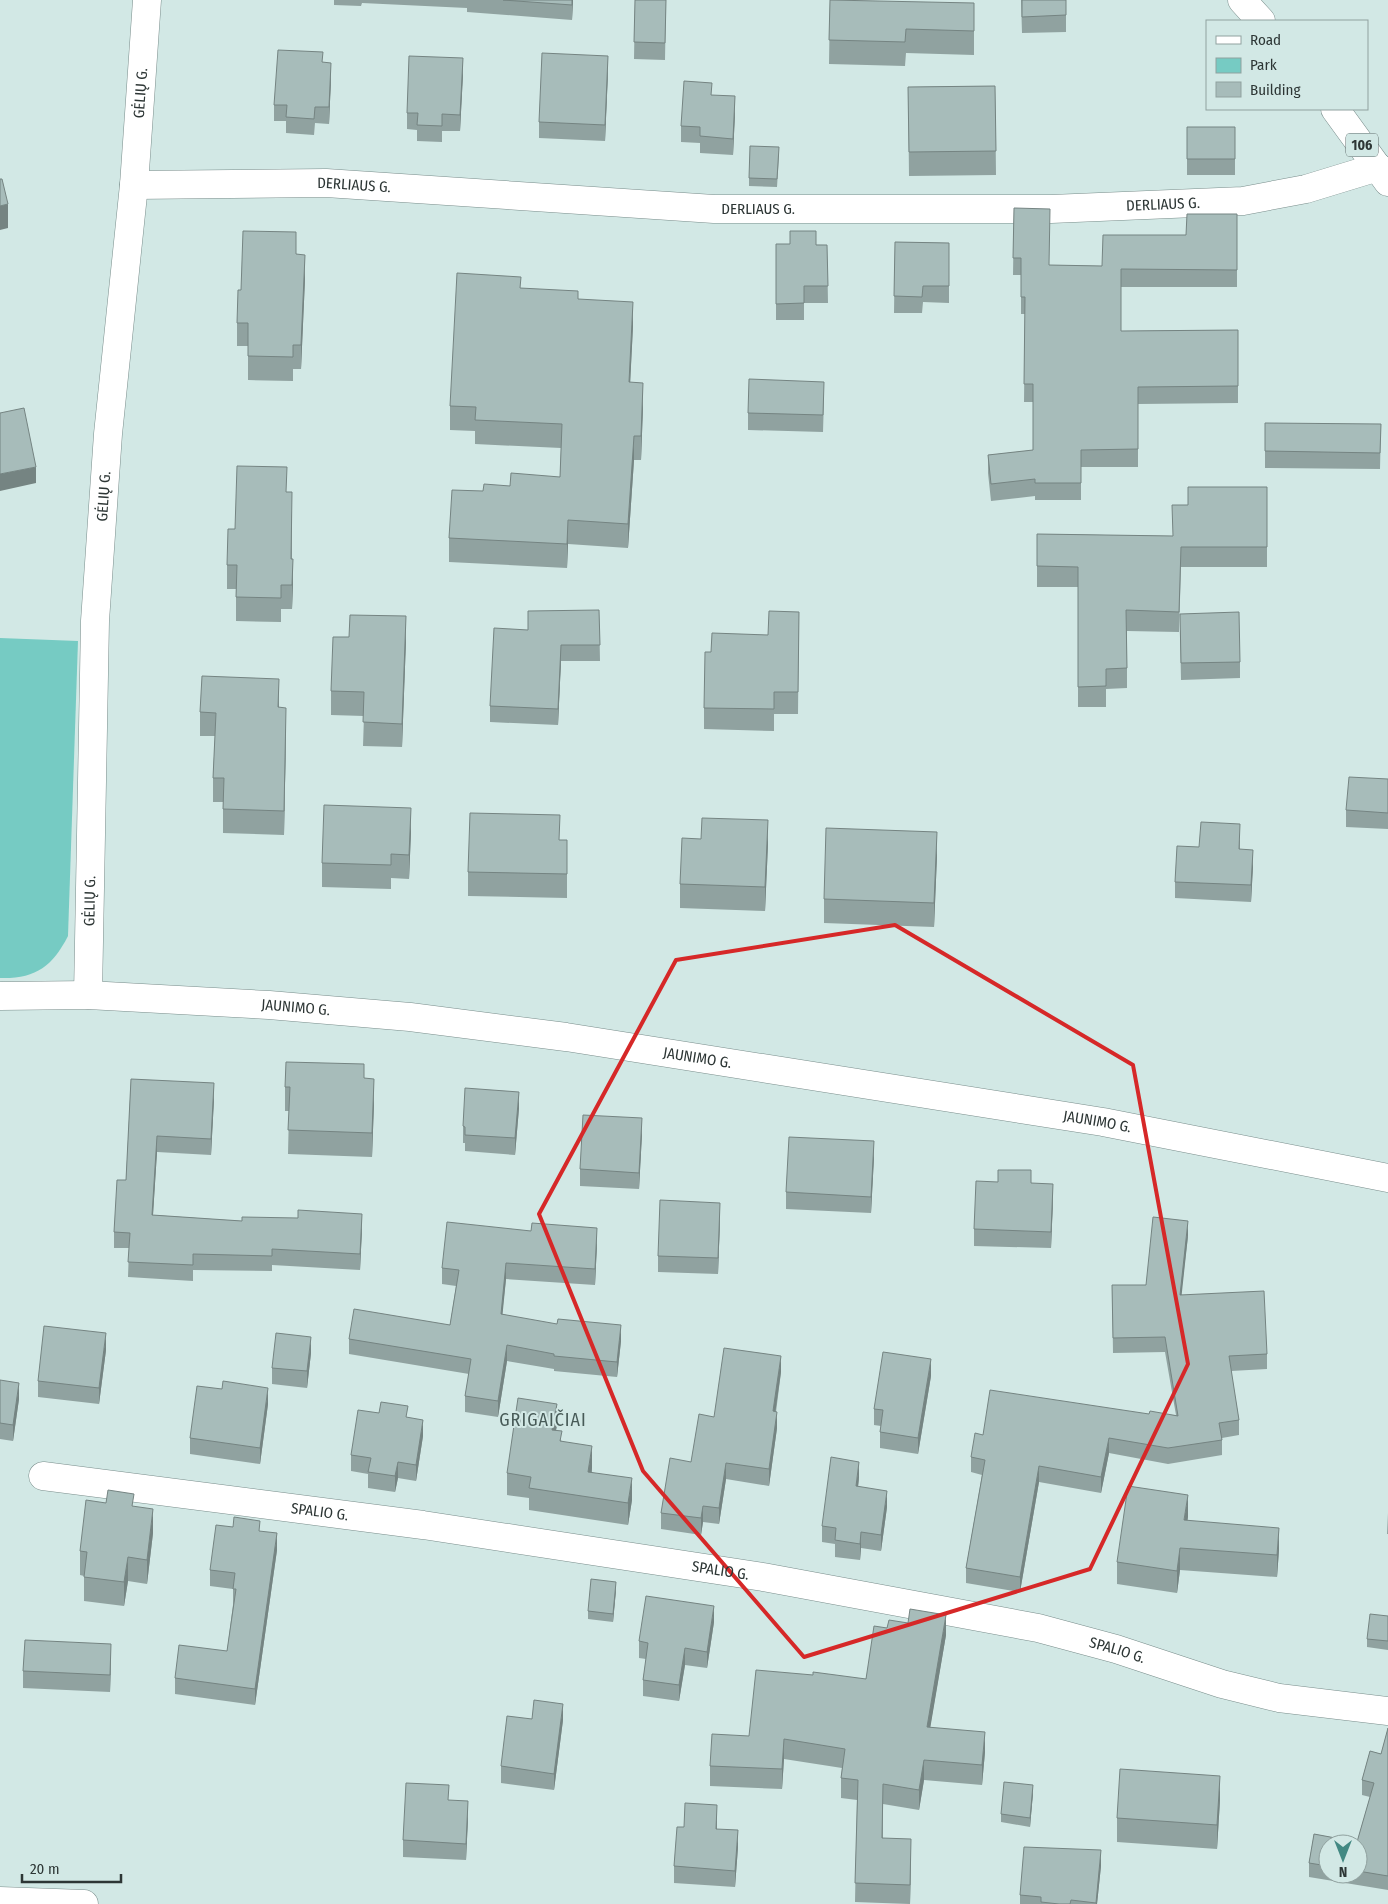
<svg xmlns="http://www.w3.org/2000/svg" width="1388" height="1904" font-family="'Fira Sans Condensed',sans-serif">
<rect width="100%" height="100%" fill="#d2e8e5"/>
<path fill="#76cbc3" d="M0,638L78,641L68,936C52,967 35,979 0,978Z"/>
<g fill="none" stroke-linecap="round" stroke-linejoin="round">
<g stroke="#798d8b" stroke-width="29">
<g id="street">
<path id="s1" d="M134,185L326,183L714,209H1051L1243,201L1306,189L1378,167"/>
<path id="s2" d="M88,995L95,621L108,434L134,185L147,0"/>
<path id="s3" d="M0,996L88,995L269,1005L410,1017L566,1037L1103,1122L1388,1178"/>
<path id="s4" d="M43,1476L423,1525L763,1577L1038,1628L1116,1649L1222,1684L1279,1698L1388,1711"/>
<path d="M0,1901L84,1904"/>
</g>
</g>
<g stroke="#798d8b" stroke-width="29">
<path id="primary" d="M1242,0L1261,21
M1335,109L1388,182"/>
</g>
<use href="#street" stroke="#fff" stroke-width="28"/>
<use href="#primary" stroke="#fff" stroke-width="28"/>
</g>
<path fill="#90a2a0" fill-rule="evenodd" d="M334,0H573L572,20L467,12V8L362,3L361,6L334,5Z
M635,0H666L665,60L634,59Z
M830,0L974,27V55L906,53L905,66L829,64Z
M1021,0H1066V32L1022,33Z
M323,62L331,79L329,124L315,123L314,135L286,133V121H274V105Z
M608,72L605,141L539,138V122Z
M463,74L460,131H442V142L417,141V130L407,129V113Z
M995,86L996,175L909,176L908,87Z
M712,95L735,113L733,155L700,153V143L681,142V126Z
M1187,127H1235V175H1187Z
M779,155L777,187L749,186V178Z
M1014,208L1049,265L1102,266L1186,235L1237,214V287H1121V331L1238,330V403L1138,404V467H1081V500H1035V496L991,501L988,473V455L1033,450V402H1024L1025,314H1021V275H1013Z
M895,242L949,243V303L923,302L922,313H894Z
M776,244L827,245L828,303H804V320H776Z
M296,254L305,279L301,369H293V381L248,380V346H237V323L241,290Z
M521,288L578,299L633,326L630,383L643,407L641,460H634L628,548L568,544L567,568L449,562V538L510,486L560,477L561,448L475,444V431L450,430V406Z
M824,398L823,432L748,430V413Z
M1381,424L1380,469L1265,468V451Z
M1267,487V567H1181L1179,632L1127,631V688L1106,689V707H1078V587H1037V534L1173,536L1188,505Z
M287,492L292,516V559L293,583L292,609H281V622L236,621V589H227V565L235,529Z
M599,610L600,661H561L558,725L490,722V706L528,630Z
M799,612L798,714H774V731L704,729V708L711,652L768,635Z
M1180,630L1240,662V678L1181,680Z
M349,637L406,640L402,747L363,746L364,716L331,715V691Z
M279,707L286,732L284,835L223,833V802H213V778L215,736H200V712Z
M1388,779V829L1346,827V810Z
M411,832L409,879L391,878V889L322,887V863Z
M560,840L567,864V898L468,896V872Z
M1240,840V849L1253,866L1251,902L1175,898V882L1199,847Z
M768,844L765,911L680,908V884Z
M937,856L934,927L824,923V899Z
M364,1078L374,1103L372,1157L288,1154L289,1111H285V1087Z
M131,1079L214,1099L211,1155L157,1152L153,1215L362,1229L360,1270L272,1265V1271L193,1270V1281L128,1277L129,1248H114V1232L126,1180Z
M519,1108L515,1155L465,1151V1143H463V1126Z
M642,1134L639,1189L580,1186V1169Z
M874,1157L871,1213L786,1209V1192Z
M1031,1183L1053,1200L1051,1248L974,1246V1229Z
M720,1220L718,1274L658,1272V1256Z
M1188,1236L1181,1294L1267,1354V1369L1231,1371L1239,1420V1435L1222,1438V1455L1168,1464L1109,1453L1101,1493L1039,1482L1020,1592L966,1583V1568L982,1475L971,1472V1457L983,1435L1149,1414L1176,1415L1165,1352L1113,1353L1112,1285H1146Z
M597,1244L595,1285L506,1279L502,1314L621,1341L617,1377L554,1371V1369L507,1361L498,1417L465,1412V1396L469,1374L349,1354V1339L450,1325L456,1286L442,1284V1268Z
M106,1350L99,1404L38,1397V1381Z
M311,1353L307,1388L272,1384V1368Z
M781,1372L776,1412L777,1428L769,1486L726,1479L719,1524L703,1522L701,1535L661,1529V1513L691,1462L714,1417Z
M931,1376L918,1454L880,1448V1432L881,1426L874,1425V1409Z
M0,1380L19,1399L13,1441L0,1439Z
M222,1389L268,1404L260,1464L190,1454V1438Z
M408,1418L423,1436L416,1481L398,1478L395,1492L368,1488V1474L351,1471V1455Z
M557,1425L556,1430L562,1442L592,1468V1472L632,1500L628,1525L529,1510V1498L507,1495V1473Z
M859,1478L858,1487L887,1507L881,1551L861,1548L860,1560L835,1557V1544L822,1542V1526Z
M134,1507L153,1533L147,1584L128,1581L124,1606L84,1601V1576L80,1575V1551Z
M1388,1513V1534H1387Z
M1188,1517L1187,1521L1279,1550L1277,1577L1180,1570L1177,1593L1117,1584V1562Z
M260,1531L277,1550L255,1705L175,1694V1678L227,1651L233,1605V1589L210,1586V1570Z
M616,1590L613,1622L588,1619V1611Z
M1388,1616V1650L1367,1647V1639Z
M714,1622L707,1668L685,1665L679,1701L643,1696V1680L646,1659L639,1658V1641Z
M887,1628L946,1635L930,1727L985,1752L982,1785L924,1780L919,1810L883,1804V1838L911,1859L910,1904L855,1902L857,1800L841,1798V1778L842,1768L784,1759L782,1789L710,1786V1766L749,1736L866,1679Z
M111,1660L110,1692L23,1688V1671Z
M563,1720L554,1790L501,1783V1766Z
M1388,1728V1890L1309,1877V1863L1314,1834L1357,1842L1370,1797L1362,1795V1780L1370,1751L1381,1754ZM1328,1844H1358V1874H1328Z
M1033,1793L1030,1827L1001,1822V1814Z
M449,1800L468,1818L466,1860L403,1857V1840Z
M1220,1800L1217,1849L1117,1842V1818Z
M717,1821V1829L738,1847L735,1887L674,1883V1866L684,1827Z
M1101,1866L1097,1904H1020V1895Z"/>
<path fill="#758482" d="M572,0H573L572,20Z
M608,56V72L605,141V125Z
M463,58V74L460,131V115Z
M331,63V79L329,124V107Z
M735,96V113L733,155V139Z
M8,204V228L0,230V206Z
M305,255V279L301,369V345Z
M633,302V326L629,406V382Z
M643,383V407L641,460V436Z
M634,436V460L628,548V524Z
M36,467V483L0,491V474Z
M568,520V544L567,568V544Z
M293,559V583L292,609V585Z
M406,616V640L402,747V724Z
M561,645V661L558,725V709Z
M279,679V703L278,731V707Z
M286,708V732L284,835V811Z
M411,808V832L409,879V855Z
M768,820V844L765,911V887Z
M937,832V856L934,927V903Z
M1253,850V866L1251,902V885Z
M374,1079V1103L372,1157V1133Z
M214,1083V1099L211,1155V1139Z
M519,1092V1108L515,1155V1138Z
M642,1118V1134L639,1189V1173Z
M157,1136V1152L152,1230V1215Z
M874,1141V1157L871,1213V1197Z
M1053,1184V1200L1051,1248V1232Z
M720,1203V1220L718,1274V1258Z
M362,1214V1229L360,1270V1254Z
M1188,1221V1236L1180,1310V1295Z
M597,1228V1244L595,1285V1269Z
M506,1263V1279L501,1330V1314Z
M621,1325V1341L617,1377V1362Z
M106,1333V1350L99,1404V1388Z
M311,1337V1353L307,1388V1371Z
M507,1345V1361L498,1417V1401Z
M781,1356V1372L773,1428V1411Z
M931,1359V1376L918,1454V1438Z
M19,1383V1399L13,1441V1425Z
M268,1388V1404L260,1464V1448Z
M557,1404V1425L552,1452V1430Z
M777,1412V1428L769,1486V1469Z
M423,1420V1436L416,1481V1465Z
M1109,1438V1453L1101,1493V1477Z
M592,1446V1468L588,1494V1472Z
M398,1462V1478L395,1492V1476Z
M859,1462V1478L856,1503V1486Z
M726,1463V1479L719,1524V1508Z
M1039,1466V1482L1020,1592V1577Z
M632,1478V1500L628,1525V1503Z
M887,1491V1507L881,1551V1535Z
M1188,1495V1517L1184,1543V1520Z
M703,1506V1522L701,1535V1518Z
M153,1509V1533L147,1584V1560Z
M1279,1528V1550L1277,1577V1555Z
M861,1532V1548L860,1560V1544Z
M277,1533V1550L255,1705V1689Z
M1180,1548V1570L1177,1593V1571Z
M128,1557V1581L124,1606V1582Z
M616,1582V1590L613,1622V1614Z
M714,1606V1622L707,1668V1652Z
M946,1615V1635L927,1747V1727Z
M111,1644V1660L110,1692V1675Z
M685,1648V1665L679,1701V1685Z
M563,1704V1720L554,1790V1774Z
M985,1732V1752L982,1785V1765Z
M784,1739V1759L782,1789V1769Z
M924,1760V1780L919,1810V1790Z
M1220,1776V1800L1217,1849V1825Z
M1033,1785V1793L1030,1827V1818Z
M468,1801V1818L466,1860V1844Z
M717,1805V1821L716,1845V1829Z
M738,1830V1847L735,1887V1871Z
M911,1839V1859L910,1904V1885Z
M1101,1850V1866L1097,1904H1096Z"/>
<path fill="#a7bcba" stroke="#758482" d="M503,0H572V5Z
M635,0H666L665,43L634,42Z
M830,0L974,3V31L906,29L905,42L829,40Z
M1022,0H1066V15L1022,17Z
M278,50L323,52L322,62L331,63L329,107H315L314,119L286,117L287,105H274Z
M542,53L608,56L605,125L539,122Z
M409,56L463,58L460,115L442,114V126L417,125L418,113H407Z
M684,81L712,83L711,95L735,96L733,139L700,136V127L681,126Z
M995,86L996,151L909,152L908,87Z
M1187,127H1235V159H1187Z
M750,146L779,147L777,179L749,178Z
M0,179H2L8,204L0,206Z
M1014,208L1050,209L1049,265L1102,266L1103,235H1186L1187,214H1237V270L1121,269V331L1238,330V386L1138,387V449L1081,450V483H1035V479L991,484L988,455L1033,450V384H1024L1025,297H1021V258H1013Z
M243,231L296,232V254L305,255L301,345H293V357L248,356V323H237L238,290H241Z
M790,231H816V245H827L828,286H804V303L776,304V244H790Z
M895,242L949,243V286H923L922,297L894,296Z
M457,273L521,277L520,288L578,291V299L633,302L629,382L643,383L641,436H634L628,524L568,520L567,544L449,538L452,490L483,491L484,484L510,486L511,473L560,477L562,424L475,420L476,407L450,406Z
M749,379L824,382L823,415L748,413Z
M24,408L36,467L0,474V413Z
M1265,423L1381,424L1380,453L1265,451Z
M237,466L287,467L286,492H292L291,559H293L292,585H281V598L236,597L237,565H227L228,529H235Z
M1188,487H1267V547H1181L1179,612L1126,610L1127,668L1106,669V686L1078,687V567L1037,566V534L1173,536L1172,505H1188Z
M599,610L600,645H561L558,709L490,706L494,628L528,630V611Z
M769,611L799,612L798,692H774V709L704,708L705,652H711L712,633L768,635Z
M1239,612L1240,662L1181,663L1180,614Z
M350,615L406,616L402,724L363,722L364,692L331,691L333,637H349Z
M202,676L279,679L278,707L286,708L284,811L223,809L224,778H213L216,713L200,712Z
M1349,777L1388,779V813L1346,810Z
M324,805L411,808L409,855L391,854V865L322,863Z
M470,813L560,815L559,840H567V874L468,872Z
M702,818L768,820L765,887L680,884L682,838L701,839Z
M1201,822L1240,824L1239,849L1253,850L1251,885L1175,882L1177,846L1199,847Z
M826,828L937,832L934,903L824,899Z
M286,1062L364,1064V1078L374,1079L372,1133L288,1130L290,1087H285Z
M131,1079L214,1083L211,1139L157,1136L152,1215L242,1221V1217L298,1218V1210L362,1214L360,1254L272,1249V1256L193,1254V1265L128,1262L130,1233L114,1232L117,1180H126Z
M465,1088L519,1092L515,1138L465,1135V1127L463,1126Z
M583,1115L642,1118L639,1173L580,1169Z
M789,1137L874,1141L871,1197L786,1192Z
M998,1170H1031V1183L1053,1184L1051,1232L974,1229L976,1181L998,1182Z
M660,1200L720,1203L718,1258L658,1256Z
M1153,1217L1188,1221L1180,1295L1264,1291L1267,1354L1229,1356L1239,1420L1219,1423L1222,1440L1168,1448L1109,1438L1101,1477L1039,1466L1020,1577L966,1568L985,1460L971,1457L975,1433L983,1435L990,1390L1149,1414L1150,1411L1178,1416L1165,1337L1113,1338L1112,1285H1146Z
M447,1222L531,1231L532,1223L597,1228L595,1269L506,1263L501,1314L557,1324L558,1319L621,1325L617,1362L554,1356V1354L507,1345L498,1401L465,1396L471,1359L349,1339L354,1309L450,1325L459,1270L442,1268Z
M44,1326L106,1333L99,1388L38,1381Z
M276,1333L311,1337L307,1371L272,1368Z
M724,1348L781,1356L773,1411L777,1412L769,1469L726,1463L719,1508L703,1506L701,1518L661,1513L670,1458L691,1462L699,1414L714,1417Z
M883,1352L931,1359L918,1438L880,1432L883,1410L874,1409Z
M0,1380L19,1383L13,1425L0,1423Z
M223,1381L268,1388L260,1448L190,1438L197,1386L222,1389Z
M518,1398L557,1404L552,1430L562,1431L560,1441L592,1446L588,1472L632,1478L628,1503L529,1488L531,1477L507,1473Z
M381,1402L408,1406L406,1417L423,1420L416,1465L398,1462L395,1476L368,1472L371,1458L351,1455L358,1410L379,1413Z
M831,1457L859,1462L856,1486L887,1491L881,1535L861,1532L860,1544L835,1540L836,1528L822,1526Z
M1128,1486L1188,1495L1184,1520L1279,1528L1277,1555L1180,1548L1177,1571L1117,1562Z
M108,1490L134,1494L132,1506L153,1509L147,1560L128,1557L124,1582L84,1577L87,1552L80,1551L86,1500L106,1503Z
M234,1517L260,1521L259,1531L277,1533L255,1689L175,1678L179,1645L227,1651L236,1589H233L235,1573L210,1570L216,1525L233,1527Z
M591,1579L616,1582L613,1614L588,1611Z
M646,1596L714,1606L707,1652L685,1648L679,1685L643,1680L648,1643L639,1641Z
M910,1609L946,1615L927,1727L985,1732L982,1765L924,1760L919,1790L883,1784L882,1838L911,1839L910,1885L855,1883L858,1780L841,1778L845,1749L784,1739L782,1769L710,1766L712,1734L749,1736L756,1670L813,1675V1672L866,1679L874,1626L887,1628L889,1620L908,1623Z
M1370,1614L1388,1616V1641L1367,1639Z
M25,1640L111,1644L110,1675L23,1671Z
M534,1700L563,1704L554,1774L501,1766L507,1716L532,1719Z
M1388,1728V1876L1358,1871V1844H1328V1866L1309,1863L1314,1834L1357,1842L1374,1783L1362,1780L1370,1751L1381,1754Z
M1120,1769L1220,1776L1217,1825L1117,1818Z
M1004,1782L1033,1785L1030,1818L1001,1814Z
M406,1783L449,1785L448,1800L468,1801L466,1844L403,1840Z
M685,1803L717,1805L716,1829L738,1830L735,1871L674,1866L677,1827H684Z
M1024,1847L1101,1850L1096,1903L1071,1900L1070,1904H1059L1041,1902V1897L1020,1895Z"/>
<path fill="none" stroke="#d62828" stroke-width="4" stroke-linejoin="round" d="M895,925L1133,1065L1188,1364L1090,1569L804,1657L643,1471L539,1214L676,960Z"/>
<g text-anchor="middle" stroke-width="4" stroke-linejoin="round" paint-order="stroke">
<rect fill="#d2e8e5" stroke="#5e6b6a" stroke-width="1" x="1346" y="133.5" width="32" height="23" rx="4"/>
<g font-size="14" font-weight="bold" fill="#2d3635">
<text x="1362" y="150">106</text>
</g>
<g font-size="15" fill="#2d3635" stroke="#d2e8e5">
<text dy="5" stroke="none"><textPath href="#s2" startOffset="904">GĖLIŲ G.</textPath></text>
<text dy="5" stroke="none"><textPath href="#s1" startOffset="220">DERLIAUS G.</textPath></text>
<text dy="5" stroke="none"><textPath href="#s1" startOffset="1030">DERLIAUS G.</textPath></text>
<text dy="5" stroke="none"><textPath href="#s1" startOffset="625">DERLIAUS G.</textPath></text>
<text dy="5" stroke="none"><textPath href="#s2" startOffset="499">GĖLIŲ G.</textPath></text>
<text dy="5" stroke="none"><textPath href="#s2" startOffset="94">GĖLIŲ G.</textPath></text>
<text dy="5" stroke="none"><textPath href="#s3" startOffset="296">JAUNIMO G.</textPath></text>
<text dy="5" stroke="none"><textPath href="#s3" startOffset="701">JAUNIMO G.</textPath></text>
<text dy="5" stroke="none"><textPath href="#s3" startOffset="1106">JAUNIMO G.</textPath></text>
<text dy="5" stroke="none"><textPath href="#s4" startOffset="279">SPALIO G.</textPath></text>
<text dy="5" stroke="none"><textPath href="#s4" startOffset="684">SPALIO G.</textPath></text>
<text dy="5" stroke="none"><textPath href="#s4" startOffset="1089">SPALIO G.</textPath></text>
</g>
<g font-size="18" letter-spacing="1" fill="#475a57" stroke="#d2e8e5">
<text x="543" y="1426">GRIGAIČIAI</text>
</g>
</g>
<rect x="1206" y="20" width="162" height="90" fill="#d2e8e5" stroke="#90a19f"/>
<rect x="1216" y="36" width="25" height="8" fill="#ffffff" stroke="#90a19f"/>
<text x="1250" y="45" font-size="15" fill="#2d3635">Road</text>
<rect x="1216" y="58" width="25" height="15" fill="#76cbc3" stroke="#90a19f"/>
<text x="1250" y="70" font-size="15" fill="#2d3635">Park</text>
<rect x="1216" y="82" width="25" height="15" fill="#a7bcba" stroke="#90a19f"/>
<text x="1250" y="95" font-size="15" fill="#2d3635">Building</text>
<g transform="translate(1343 1859) rotate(180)"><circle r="24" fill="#d2e8e5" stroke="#90a19f"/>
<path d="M0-4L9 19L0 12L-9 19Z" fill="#438983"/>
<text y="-8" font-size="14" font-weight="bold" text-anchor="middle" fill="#2d3635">N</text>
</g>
<path d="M22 1874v8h99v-8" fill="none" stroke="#2d3635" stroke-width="2.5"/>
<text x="30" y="1874" font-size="15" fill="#2d3635" stroke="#d2e8e5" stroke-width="4" paint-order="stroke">20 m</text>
</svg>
